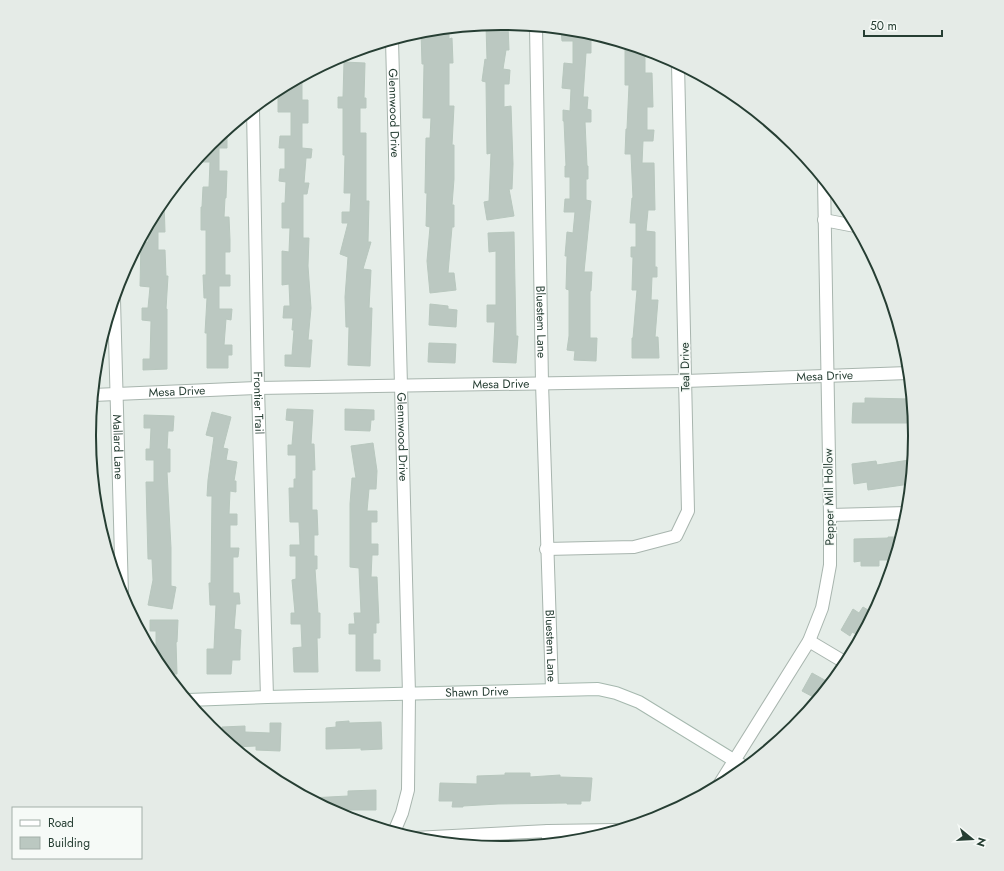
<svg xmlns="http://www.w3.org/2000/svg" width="1004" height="871" font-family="Jost,sans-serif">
<rect width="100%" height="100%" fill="#e5ede8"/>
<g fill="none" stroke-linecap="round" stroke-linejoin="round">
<path stroke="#92cecc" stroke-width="3" d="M470,845V842"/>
</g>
<path fill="#bbc8c1" stroke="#b8c7be" d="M486,25H508L509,50H506L503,69L510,70L509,84H504V107L511,106L513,164L512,189H509L514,216L487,220L484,202L489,201L491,153L487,154L486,82L482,81L485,59L487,60Z
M449,28V39L452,38L453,63H449V106H454L452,145H454V179L452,205H454V227H452L448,273H454L456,290L430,293L427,261L430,227L426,226L427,193H425L426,138H430L431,118H423L424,64H422L421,31Z
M561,30L583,31L591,34V53H586L583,97H588L587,109L591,110V122H585L587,166H588V179H586V200L591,201L584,272H592L591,291H590V338H597L596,361L574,360L575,351L567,350L569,336V290L566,289L567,256H565L567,232L573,233L575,212H564L565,199H570V177H565V166H566L564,121H563V110L570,111L571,89L562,88L564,63L573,64V41H562Z
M625,44L645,50V73H652L653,107H647V130H654L653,141H643L642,163H654L655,210H648L646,231L655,232V267H657V277H652L651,300H658L655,337H658L659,358H632V338H633L637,290H632L633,257H631V247H636V223H630L632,198H633L631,154H625L626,129H627L629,85H625Z
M344,62L365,63L364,98H366V108H360V133H366V201H369L368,242H371L363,269L371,270L369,308H372L370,366L348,365L349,327H346L345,297L348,257L340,254L348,223H342V212H350L351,193H344L345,155H343V108H338V97H343Z
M302,77V100H308V123H302V148L312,149L311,158H306L304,183H309L307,194H303V238H309L308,266L311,308L308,340H312L310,367L285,366V355H292L294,330H292L293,318H283L284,306H290L289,284L282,285V251L289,252L290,228H282V203H285L286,182L279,181L280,169H285V148H279L280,136H291V112H278V90Z
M219,136H227V148H219V171H227L226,198H225L224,217H229L230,240V252H225V275H230V286H219V309H232L231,320L226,319L224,345H232V355H228V368H207V333H205L207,298H204L203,275H206V230H201V207H202L203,187H209L210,162H202L201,155L210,144Z
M164,200L165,232H158V250H165L166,276H168L166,309H167V369L143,370V359H150L151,321L142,320V308H148L150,287L140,286L141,242H148V228L159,206Z
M514,232L516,336H518L516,363L493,362L495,322H487V305H496V251L489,252L488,233Z
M430,304L448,306V309L457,310L456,327L429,325Z
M429,343L456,344L455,363L428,362Z
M865,398L911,399V423H852L853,403H865Z
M287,409L313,410L311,444H314L315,470H312V510H317L318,535H314V556H317V569H315L318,613H320V638H317L318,672H294L293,648L302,647L301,624H291V613H295L292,580L296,579V556H290V545H300L299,522H290L289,488H294V479H296V455H288V445H292L294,421L286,420Z
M345,409L374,410V420H371L370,431L345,430Z
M212,412L231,417L223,448L228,449L226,460L237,462L234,481H236V492L230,491L229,514H237V525H230V548H239L238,557H233V593H239L240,604H236L234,629L241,630L240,650V660H232L231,674H207V649H214L216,605H210L209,583H211L212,496H207L208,480L214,437L206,435Z
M144,415L174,416L173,431H168L167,449H170V472H167L171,548V586L176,587L172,609L148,605L153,580L152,559H148L146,482H154V460H146V449H150L151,428H144Z
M373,443L377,471L376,489H369L367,511H377V522H371V544H378V555H372L371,577H377L379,623H376V633H373V660H380V671H356V634H349V624H355L354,613H361L359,568L350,567V504L352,478H356L351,446Z
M909,460L911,472L910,484L868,490L867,482L854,484L852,464L876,461L877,465Z
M888,537H900L893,560H879V566H861V561L854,562V539L888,538Z
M863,607L873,613L860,636L852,632L850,636L841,630L853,609L859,613Z
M150,620H178L177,642H176L177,674H167L159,664L153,653H156V631H150Z
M812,673L830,683L817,699L802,691Z
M349,721V723L381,722L382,749L361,750V748L326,749V728L336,727V722Z
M270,723H281L280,751L256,750V746L235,747L222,737V727L245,726V732L270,733Z
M505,773H530V777L560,775V777L592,778L590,801H581V804H567V803L498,804L463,806V807H452L453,801H439L440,783L477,784V776L505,775Z
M376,790V810H332L310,798L348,796V791Z"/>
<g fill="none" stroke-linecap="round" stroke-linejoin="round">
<g stroke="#a8b5ae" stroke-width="14">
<g id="street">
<path id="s1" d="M536,26L542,383L552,689"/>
<path id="s2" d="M392,40L409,694L408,790L402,813L394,832"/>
<path id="s3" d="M253,109L258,388L267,697"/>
<path d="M824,220L855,226"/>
<path id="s4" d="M114,300L122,595"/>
<path id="s5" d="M93,395L258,388L685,381L908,373"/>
<path d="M830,515L907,513"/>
<path d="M546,549L634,547L676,536L688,511L678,64"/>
<path d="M809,641L846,663"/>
<path d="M719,785L809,641L822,608L826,587L830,565V515L824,180"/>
<path d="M414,838L548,831L616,830"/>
<path d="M548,843V831"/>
</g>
</g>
<g stroke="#a5b8ae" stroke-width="14">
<g id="secondary">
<path id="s6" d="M188,700L267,697L598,689L616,693L639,702L745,767"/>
</g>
</g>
<use href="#street" stroke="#fff" stroke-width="12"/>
<use href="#secondary" stroke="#fff" stroke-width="12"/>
</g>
<g text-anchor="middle" stroke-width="3" stroke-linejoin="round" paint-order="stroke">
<g font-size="12" fill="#263e33" stroke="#f6faf7">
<text dy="4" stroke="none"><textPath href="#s2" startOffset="73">Glennwood Drive</textPath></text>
<text dy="4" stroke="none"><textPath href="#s1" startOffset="296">Bluestem Lane</textPath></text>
<text transform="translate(685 367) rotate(-91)" y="4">Teal Drive</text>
<text dy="4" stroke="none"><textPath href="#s5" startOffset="732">Mesa Drive</textPath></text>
<text dy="4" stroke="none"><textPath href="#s5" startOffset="408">Mesa Drive</textPath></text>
<text dy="4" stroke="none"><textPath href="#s5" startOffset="84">Mesa Drive</textPath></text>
<text dy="4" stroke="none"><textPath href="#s3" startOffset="294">Frontier Trail</textPath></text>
<text dy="4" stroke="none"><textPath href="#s2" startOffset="397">Glennwood Drive</textPath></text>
<text dy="4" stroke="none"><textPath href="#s4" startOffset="147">Mallard Lane</textPath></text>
<text transform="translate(829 497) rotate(-91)" y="4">Pepper Mill Hollow</text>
<text dy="4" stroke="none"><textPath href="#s1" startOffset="620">Bluestem Lane</textPath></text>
<text dy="4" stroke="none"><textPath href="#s6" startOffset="289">Shawn Drive</textPath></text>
</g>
</g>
<path d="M0 0H1004V871H0ZM501 30H503A405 405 0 0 1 908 435V436A405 405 0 0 1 503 841H501A405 405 0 0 1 96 436V435A405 405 0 0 1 501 30Z" fill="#e5ebe7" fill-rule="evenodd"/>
<path fill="none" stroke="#263e33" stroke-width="2" d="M501 30H503A405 405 0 0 1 908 435V436A405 405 0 0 1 503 841H501A405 405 0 0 1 96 436V435A405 405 0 0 1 501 30Z"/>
<rect x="12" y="807" width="130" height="52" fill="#f6faf7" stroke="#a3afa9"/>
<rect x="20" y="820" width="20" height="6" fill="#ffffff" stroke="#a3afa9"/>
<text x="48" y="827" font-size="12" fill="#263e33">Road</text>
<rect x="20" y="837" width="20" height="12" fill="#bbc8c1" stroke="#a3afa9"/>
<text x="48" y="847" font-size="12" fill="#263e33">Building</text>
<g transform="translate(972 839) rotate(108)" stroke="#f6faf7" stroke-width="3" paint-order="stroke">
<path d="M0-3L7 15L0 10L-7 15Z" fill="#263e33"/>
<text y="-6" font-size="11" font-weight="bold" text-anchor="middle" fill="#263e33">N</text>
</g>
<path d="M864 30v6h78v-6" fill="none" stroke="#263e33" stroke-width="2"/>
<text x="870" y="30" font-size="12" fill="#263e33" stroke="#f6faf7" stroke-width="3" paint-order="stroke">50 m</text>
</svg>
